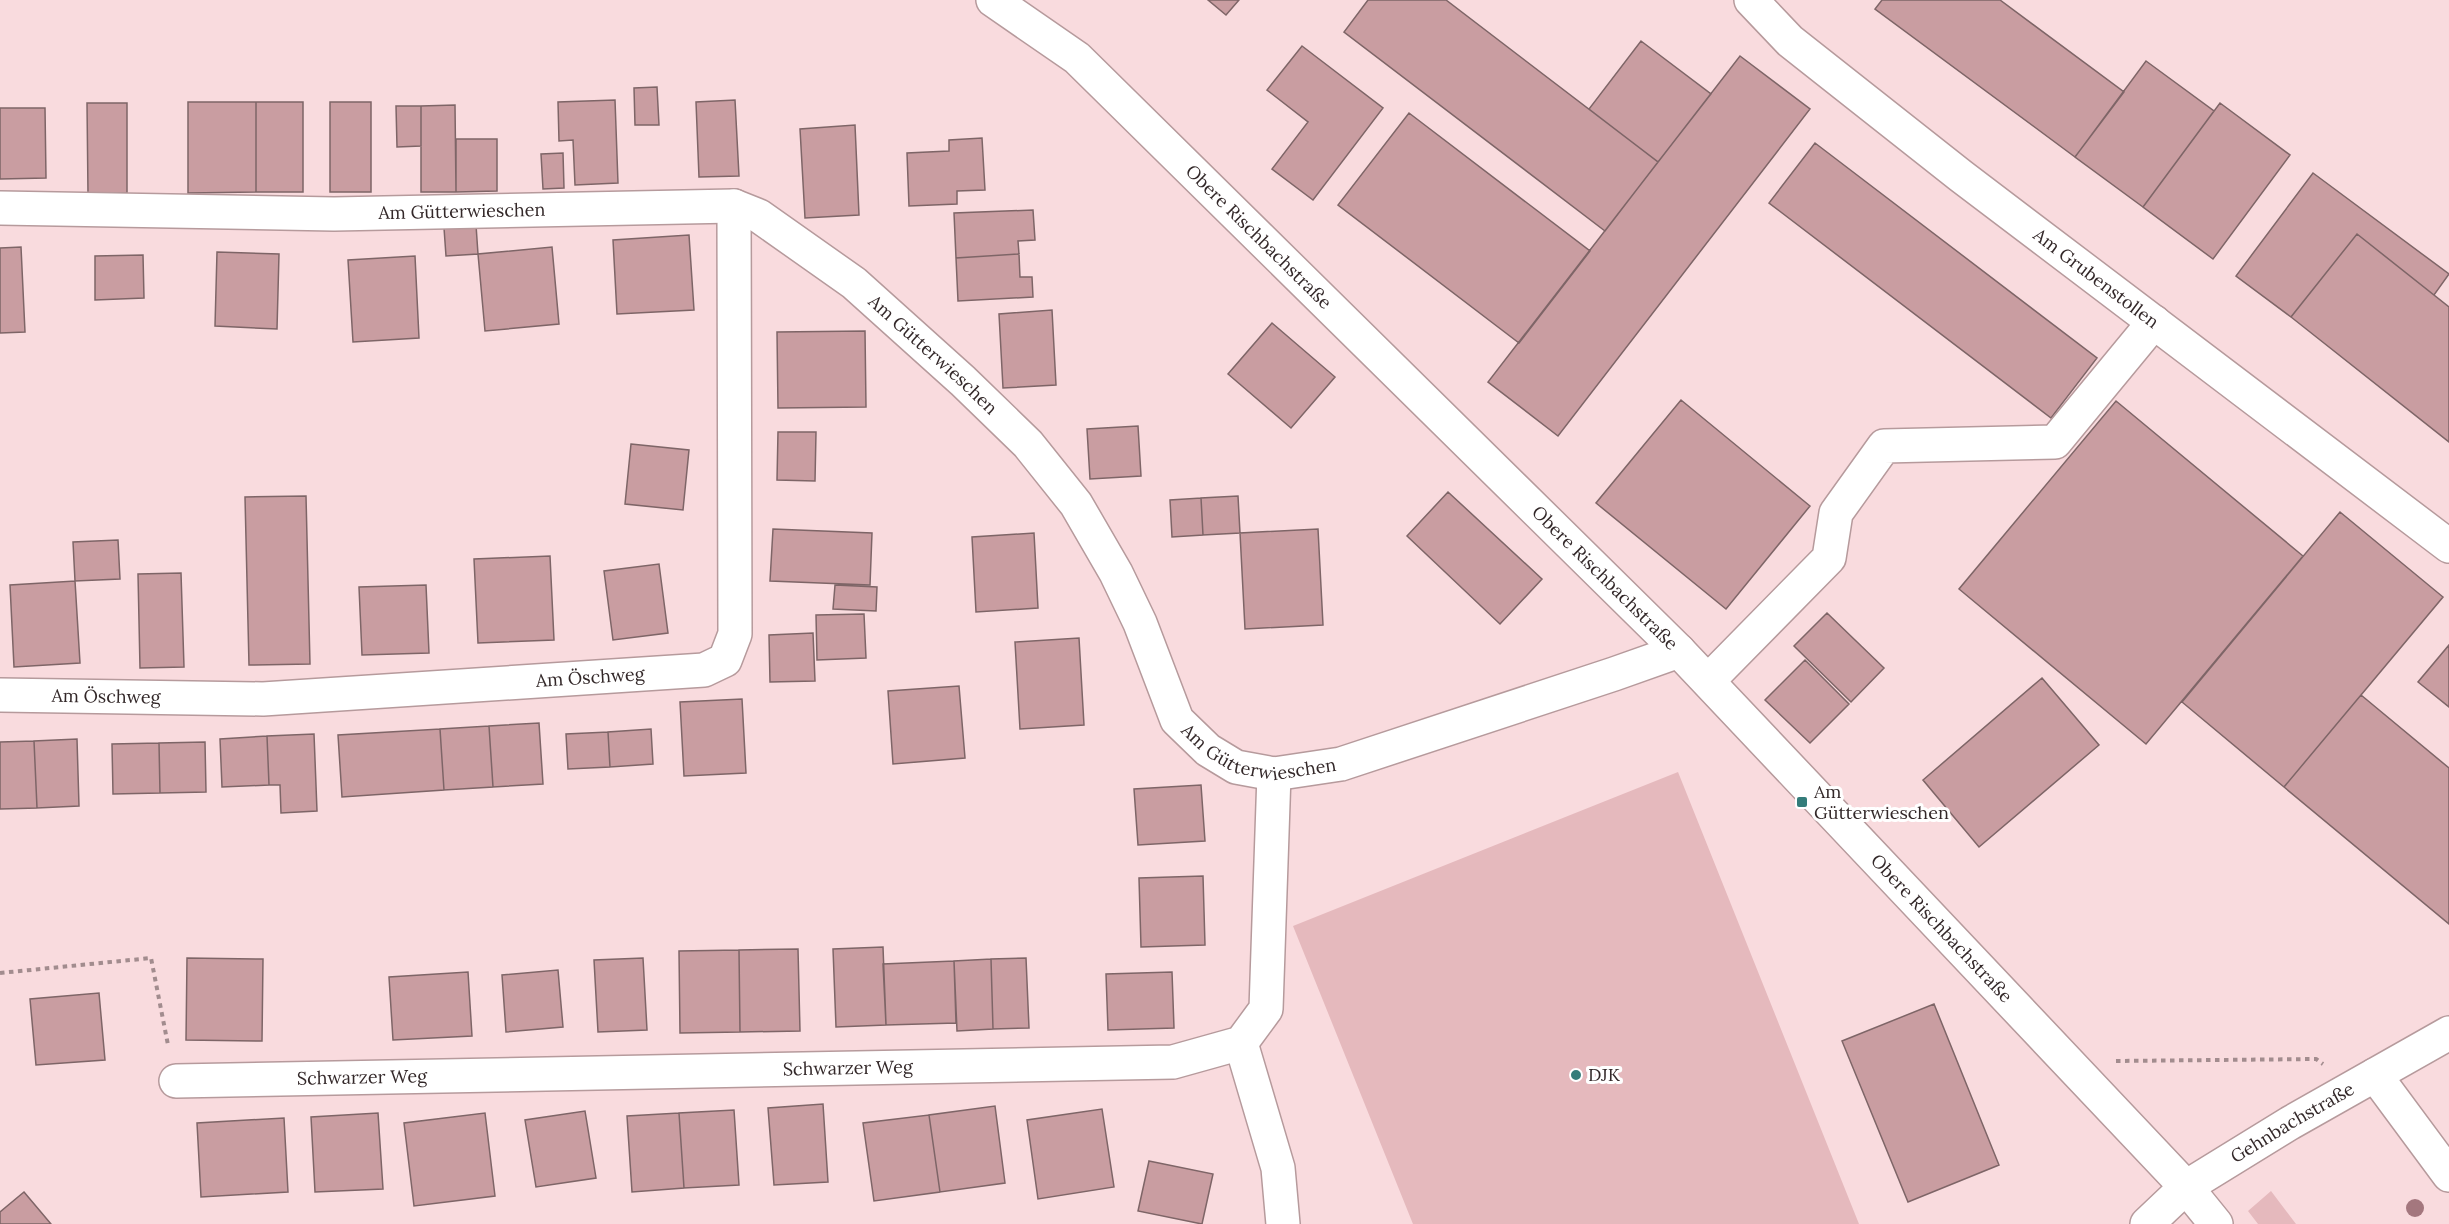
<svg xmlns="http://www.w3.org/2000/svg" width="2449" height="1224" font-family="Lora,serif">
<rect width="100%" height="100%" fill="#f9dbde"/>
<path fill="#e5b9bd" d="M1678,772L1859,1224H1413L1293,926Z
M2271,1191L2296,1224H2258L2248,1211Z"/>
<path fill="#c99da1" stroke="#7e6567" stroke-width="1.5" d="M1208,0H1239L1226,15Z
M1368,0H1446L1658,162L1605,231L1344,32Z
M1882,0H2000L2124,92L2075,157L1875,9Z
M1641,41L1711,94L1658,162L1589,109Z
M1302,46L1383,108L1313,200L1272,169L1308,122L1267,90Z
M1740,56L1810,109L1558,436L1488,382Z
M2146,61L2214,111L2143,207L2075,157Z
M657,87L659,125H635L634,88Z
M615,100L618,183L575,185L573,140L559,141L558,102Z
M735,100L739,176L699,177L696,102Z
M188,102H256V192L188,193Z
M256,102H303V192H256Z
M330,102H371V192H330Z
M87,103H127V193L88,194Z
M2220,103L2290,155L2213,259L2143,207Z
M455,105L456,192H421V106Z
M396,106H421V146L397,147Z
M0,108H45L46,178L0,179Z
M1409,113L1590,251L1519,343L1338,205Z
M855,125L859,215L805,218L800,129Z
M982,138L985,190L957,191V204L909,206L907,153L949,151V140Z
M456,139H497V191L456,192Z
M1815,143L2097,358L2051,418L1769,203Z
M563,153L564,188L543,189L541,154Z
M2313,173L2449,274L2434,295L2357,234L2291,317L2236,276Z
M1033,210L1035,240L1018,241L1019,254L956,258L954,213Z
M476,225L478,254L446,256L444,228Z
M2357,234L2449,307V442L2291,317Z
M689,235L694,310L617,314L613,240Z
M21,247L25,332L0,333V248Z
M552,247L559,324L485,331L478,254Z
M217,252L279,254L277,329L215,326Z
M1019,254L1020,277H1032L1033,297L958,301L956,258Z
M143,255L144,298L95,300V256Z
M415,256L419,338L353,342L348,260Z
M1052,310L1056,385L1003,388L999,314Z
M1272,323L1335,377L1291,428L1228,374Z
M865,331L866,407L778,408L777,332Z
M1681,400L1810,506L1726,609L1596,503Z
M2116,401L2303,556L2146,744L1959,589Z
M1138,426L1141,476L1090,479L1087,429Z
M778,432H816L815,481L777,480Z
M631,444L689,450L683,510L625,504Z
M1448,492L1542,579L1500,624L1407,536Z
M306,496L310,664L249,665L245,497Z
M1238,496L1240,533L1203,535L1201,498Z
M1201,498L1203,535L1172,537L1170,500Z
M2340,512L2443,597L2284,787L2182,702Z
M773,529L872,533L870,585L770,581Z
M1318,529L1323,625L1245,629L1240,533Z
M1034,533L1038,608L976,612L972,537Z
M118,540L120,579L75,581L73,542Z
M550,556L554,640L478,643L474,559Z
M659,564L668,633L613,640L604,571Z
M181,573L184,667L140,668L138,574Z
M75,581L80,663L14,667L10,585Z
M426,585L429,653L362,655L359,587Z
M835,585L877,587L876,611L833,609Z
M1827,613L1884,668L1851,702L1794,646Z
M864,614L866,658L817,660L816,615Z
M813,633L815,681L770,682L769,635Z
M1079,638L1084,725L1020,729L1015,642Z
M2449,645V707L2418,682Z
M1805,660L1849,704L1810,743L1765,700Z
M2042,678L2099,745L1979,847L1923,780Z
M959,686L965,758L893,764L888,691Z
M2361,695L2449,768V924L2284,787Z
M742,699L746,773L684,776L680,702Z
M539,723L543,784L493,787L489,726Z
M489,726L493,787L444,790L440,729Z
M440,729L444,790L342,797L338,735Z
M651,729L653,764L610,767L608,732Z
M608,732L610,767L568,769L566,734Z
M314,734L317,811L281,813L280,785H269L267,736Z
M267,736L269,785L222,787L220,739Z
M77,739L79,806L37,808L34,741Z
M34,741L37,808L0,809V742Z
M205,742L206,792L160,793L159,743Z
M159,743L160,793L113,794L112,744Z
M1201,785L1205,841L1138,845L1134,789Z
M1203,876L1205,945L1141,947L1139,878Z
M883,947L886,1025L836,1027L833,949Z
M798,949L800,1031L740,1032L739,950Z
M739,950L740,1032L680,1033L679,951Z
M187,958L263,959L262,1041L186,1040Z
M643,958L647,1030L598,1032L594,960Z
M1026,958L1029,1028L993,1029L991,959Z
M991,959L993,1029L957,1031L954,961Z
M954,961L956,1023L886,1025L883,964Z
M558,970L563,1027L506,1032L502,975Z
M468,972L472,1036L393,1040L389,977Z
M1172,972L1174,1028L1108,1030L1106,974Z
M99,993L105,1060L36,1065L30,999Z
M1934,1004L1999,1165L1908,1202L1842,1041Z
M823,1104L828,1182L774,1185L768,1108Z
M995,1106L1005,1183L940,1192L929,1115Z
M1102,1109L1114,1187L1038,1199L1027,1120Z
M734,1110L739,1185L684,1188L679,1113Z
M585,1111L596,1178L536,1187L525,1120Z
M378,1113L383,1189L315,1192L311,1117Z
M485,1113L495,1196L414,1206L404,1123Z
M679,1113L684,1188L632,1192L627,1116Z
M929,1115L940,1192L874,1201L863,1123Z
M284,1118L288,1192L201,1197L197,1123Z
M1149,1161L1213,1174L1202,1224L1138,1211Z
M24,1192L51,1224H0V1212Z"/>
<g fill="none" stroke-linecap="round" stroke-linejoin="round">
<g stroke="#b69a9c" stroke-width="36">
<g id="minor">
<path id="s1" d="M993,0L1077,58L1679,651L2186,1187L2216,1224"/>
<path id="s2" d="M1751,0L1790,41L1961,176L2449,546"/>
<path id="s3" d="M0,208L334,214L734,206L759,216L854,283L963,381L1028,444L1076,504L1116,573L1140,623L1177,720L1208,750L1236,767L1274,774L1341,764L1614,674L1679,651"/>
<path d="M1708,681L1829,558L1836,513L1884,446L2055,442L2154,322"/>
<path id="s4" d="M0,695L263,699L704,670L725,660L735,634L734,206"/>
<path d="M1241,1043L1278,1168L1283,1224"/>
<path d="M2375,1075L2449,1175"/>
<path id="s5" d="M176,1081L1173,1062L1241,1043L1266,1009L1274,774"/>
<path id="s6" d="M2147,1224L2186,1187L2290,1123L2449,1033"/>
</g>
</g>
<path stroke="#a28c8e" stroke-width="4" stroke-dasharray="4.5 4.5" stroke-linecap="butt" d="M0,973L151,958L168,1045
M2116,1061L2316,1059L2323,1064"/>
<use href="#minor" stroke="#fff" stroke-width="33"/>
</g>
<circle fill="#a4777e" cx="2415" cy="1208" r="9"/>
<g fill="#347c7a" stroke="#fff" stroke-width="2">
<rect x="1796" y="796" width="12" height="12" rx="3"/>
<circle cx="1576" cy="1075" r="6"/>
</g>
<g text-anchor="middle" stroke-width="6" stroke-linejoin="round" paint-order="stroke">
<g font-size="18" fill="#332829" stroke="#fff">
<text dy="6" stroke="none"><textPath href="#s3" startOffset="462">Am Gütterwieschen</textPath></text>
<text dy="6" stroke="none"><textPath href="#s1" startOffset="357">Obere Rischbachstraße</textPath></text>
<text dy="6" stroke="none"><textPath href="#s2" startOffset="444">Am Grubenstollen</textPath></text>
<text dy="6" stroke="none"><textPath href="#s3" startOffset="984">Am Gütterwieschen</textPath></text>
<text dy="6" stroke="none"><textPath href="#s1" startOffset="843">Obere Rischbachstraße</textPath></text>
<text dy="6" stroke="none"><textPath href="#s4" startOffset="591">Am Öschweg</textPath></text>
<text dy="6" stroke="none"><textPath href="#s4" startOffset="106">Am Öschweg</textPath></text>
<text dy="6" stroke="none"><textPath href="#s3" startOffset="1524">Am Gütterwieschen</textPath></text>
<text dy="6" stroke="none"><textPath href="#s1" startOffset="1329">Obere Rischbachstraße</textPath></text>
<text dy="6" stroke="none"><textPath href="#s5" startOffset="672">Schwarzer Weg</textPath></text>
<text dy="6" stroke="none"><textPath href="#s5" startOffset="186">Schwarzer Weg</textPath></text>
<text dy="6" stroke="none"><textPath href="#s6" startOffset="178">Gehnbachstraße</textPath></text>
</g>
<g font-size="18" fill="#332829" stroke="#fff" text-anchor="start">
<text x="1814" y="798">Am<tspan x="1814" dy="21">Gütterwieschen</tspan></text>
<text x="1588" y="1081">DJK</text>
</g>
</g>
</svg>
